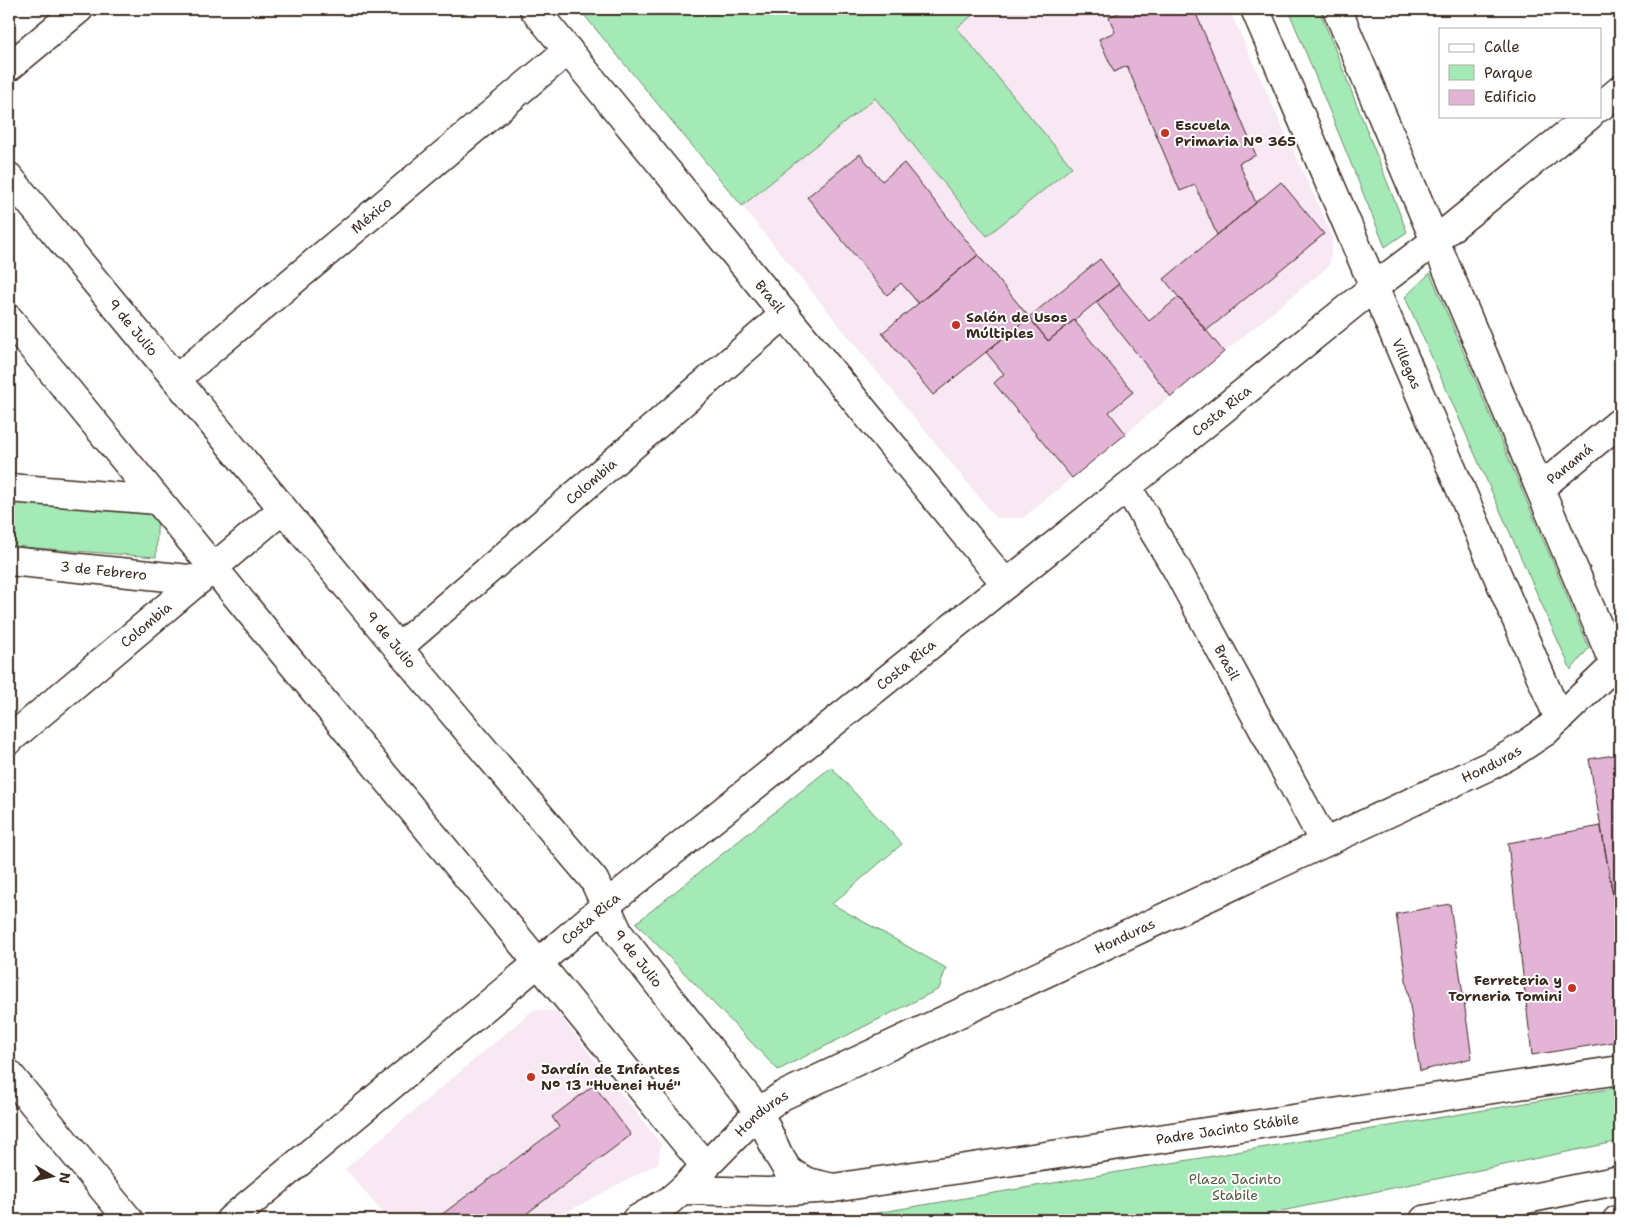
<svg xmlns="http://www.w3.org/2000/svg" width="1629" height="1229" font-family="'Shantell Sans',sans-serif">
<rect width="100%" height="100%" fill="#fff"/>
<filter id="ink" filterUnits="userSpaceOnUse"><feTurbulence type="fractalNoise" baseFrequency=".02" numOctaves="2"/><feDisplacementMap in="SourceGraphic" scale="10" xChannelSelector="R" yChannelSelector="G"/><feConvolveMatrix kernelMatrix="1 2 1 2 8 2 1 2 1" color-interpolation-filters="sRGB"/></filter>
<g filter="url(#ink)">
<path fill="#f7e8f3" d="M980,9H1229L1333,238L1329,266L1023,518H996L742,206L875,97Z
M533,1010L556,1011L661,1144L658,1163L552,1220H389L345,1169Z"/>
<path fill="#a4eab6" stroke="#708a6a" d="M579,9H980L957,28L1072,167L987,236L875,98L742,206Z
M1288,9H1319L1407,232L1385,247Z
M1430,273L1589,648L1571,670L1405,297Z
M9,495L158,508L156,557L9,546Z
M831,767L902,844L832,904L946,968L939,989L778,1070L636,923Z
M1620,1087V1141L1238,1220H835Z"/>
<path fill="#e3b4d6" stroke="#3b2a1e" d="M1127,9H1194L1256,155L1239,163L1256,203L1217,235L1195,185L1180,191L1127,66L1114,72L1099,39L1115,32L1109,17Z
M860,154L882,181L904,163L978,255L918,303L901,283L887,295L807,197Z
M1281,182L1324,234L1206,331L1164,279Z
M978,255L1029,317L933,395L882,333Z
M1100,259L1119,284L1048,341L1029,317Z
M1119,284L1149,321L1179,297L1224,352L1171,397L1096,302Z
M1029,317L1048,341L1074,320L1133,392L1109,412L1126,434L1072,478L994,383L1004,374L986,352Z
M1620,754V936L1589,759Z
M1601,826L1620,936V1041L1532,1055L1508,843Z
M1450,904L1472,1058L1420,1071L1396,914Z
M594,1085L631,1135L518,1220H439L437,1218L559,1127L552,1117Z"/>
<g fill="none" stroke-linecap="round" stroke-linejoin="round">
<g stroke="#3b2a1e" stroke-width="31">
<g id="street">
<path id="s1" d="M534,9L1006,584"/>
<path id="s2" d="M1255,9L1559,719"/>
<path d="M1337,9L1614,664"/>
<path d="M1600,107L1620,90"/>
<path id="s3" d="M176,379L568,50"/>
<path id="s4" d="M1127,487L1176,568L1324,842"/>
<path d="M9,488L157,500"/>
<path id="s5" d="M1540,488L1620,422"/>
<path id="s6" d="M9,561L199,580"/>
<path id="s7" d="M398,648L785,314"/>
<path id="s8" d="M9,740L283,509"/>
<path d="M9,1074L129,1220"/>
<path id="s9" d="M230,1220L538,963L606,905L1127,487L1374,287L1435,241L1589,116"/>
</g>
</g>
<g stroke="#3b2a1e" stroke-width="31">
<g id="secondary">
<path d="M9,67L79,9"/>
<path id="s10" d="M9,177L398,648L594,880L619,934L759,1112L778,1154L787,1169L793,1174L807,1182L833,1188"/>
<path d="M9,319L706,1167"/>
<path id="s11" d="M682,1190L768,1192L833,1188L1620,1070"/>
<path id="s12" d="M636,1220L669,1201L682,1190L759,1112L782,1096L1493,764L1513,753L1546,731L1620,660"/>
</g>
</g>
<g stroke="#3b2a1e" stroke-width="31">
<path id="highway" d="M1424,1220L1620,1180
M1617,1220H1620"/>
</g>
<use href="#street" stroke="#fff" stroke-width="28"/>
<use href="#secondary" stroke="#fff" stroke-width="28"/>
<use href="#highway" stroke="#fff" stroke-width="28"/>
</g>
</g>
<g fill="#c8321e" stroke="#fff" stroke-width="2">
<circle cx="1165" cy="133" r="5"/>
<circle cx="956" cy="325" r="5"/>
<circle cx="1572" cy="988" r="5"/>
<circle cx="531" cy="1077" r="5"/>
</g>
<g text-anchor="middle" stroke-width="4" stroke-linejoin="round" paint-order="stroke">
<g font-size="14" font-weight="bold" fill="#3b2a1e" stroke="#fff" text-anchor="start">
<text x="1175" y="130">Escuela<tspan x="1175" dy="16">Primaria N° 365</tspan></text>
<text x="966" y="322">Salón de Usos<tspan x="966" dy="16">Múltiples</tspan></text>
<text x="1562" y="985" text-anchor="end">Ferreteria y<tspan x="1562" dy="16">Torneria Tomini</tspan></text>
<text x="541" y="1074">Jardín de Infantes<tspan x="541" dy="16">N° 13 "Huenei Hué"</tspan></text>
</g>
<g font-size="14" fill="#3b2a1e" stroke="#fff">
<text dy="5" stroke="none"><textPath href="#s3" startOffset="255">México</textPath></text>
<text dy="5" stroke="none"><textPath href="#s1" startOffset="372">Brasil</textPath></text>
<text dy="5" stroke="none"><textPath href="#s10" startOffset="195">9 de Julio</textPath></text>
<text dy="5" stroke="none"><textPath href="#s2" startOffset="386">Villegas</textPath></text>
<text dy="5" stroke="none"><textPath href="#s9" startOffset="1280">Costa Rica</textPath></text>
<text dy="5" stroke="none"><textPath href="#s5" startOffset="38">Panamá</textPath></text>
<text dy="5" stroke="none"><textPath href="#s7" startOffset="255">Colombia</textPath></text>
<text dy="5" stroke="none"><textPath href="#s6" startOffset="95">3 de Febrero</textPath></text>
<text dy="5" stroke="none"><textPath href="#s8" startOffset="179">Colombia</textPath></text>
<text dy="5" stroke="none"><textPath href="#s10" startOffset="600">9 de Julio</textPath></text>
<text dy="5" stroke="none"><textPath href="#s9" startOffset="875">Costa Rica</textPath></text>
<text dy="5" stroke="none"><textPath href="#s4" startOffset="202">Brasil</textPath></text>
<text dy="5" stroke="none"><textPath href="#s12" startOffset="976">Honduras</textPath></text>
<text dy="5" stroke="none"><textPath href="#s9" startOffset="470">Costa Rica</textPath></text>
<text dy="5" stroke="none"><textPath href="#s12" startOffset="571">Honduras</textPath></text>
<text dy="5" stroke="none"><textPath href="#s10" startOffset="1005">9 de Julio</textPath></text>
<text dy="5" stroke="none"><textPath href="#s12" startOffset="166">Honduras</textPath></text>
<text dy="5" stroke="none"><textPath href="#s11" startOffset="550">Padre Jacinto Stábile</textPath></text>
</g>
<g font-size="14" fill="#555a44" stroke="#fff">
<text x="1235" y="1184">Plaza Jacinto<tspan x="1235" dy="16">Stabile</tspan></text>
</g>
</g>
<rect width="1629" height="1229" fill="none" stroke="#fff" stroke-width="30"/>
<rect x="15" y="15" width="1599" height="1199" fill="none" stroke="#3b2a1e" stroke-width="2" filter="url(#ink)"/>
<rect x="1439" y="28" width="162" height="90" fill="#ffffff" stroke="#b1aaa5"/>
<rect x="1449" y="44" width="25" height="8" fill="#ffffff" stroke="#b1aaa5"/>
<text x="1484" y="52" font-size="15" fill="#3b2a1e">Calle</text>
<rect x="1449" y="65" width="25" height="15" fill="#a4eab6" stroke="#b1aaa5"/>
<text x="1484" y="78" font-size="15" fill="#3b2a1e">Parque</text>
<rect x="1449" y="90" width="25" height="15" fill="#e3b4d6" stroke="#b1aaa5"/>
<text x="1484" y="102" font-size="15" fill="#3b2a1e">Edificio</text>
<g transform="translate(52 1176) rotate(99)" stroke="#ffffff" stroke-width="4" paint-order="stroke">
<path d="M0-4L9 19L0 12L-9 19Z" fill="#3b2a1e"/>
<text y="-8" font-size="14" font-weight="bold" text-anchor="middle" fill="#3b2a1e">N</text>
</g>
</svg>
